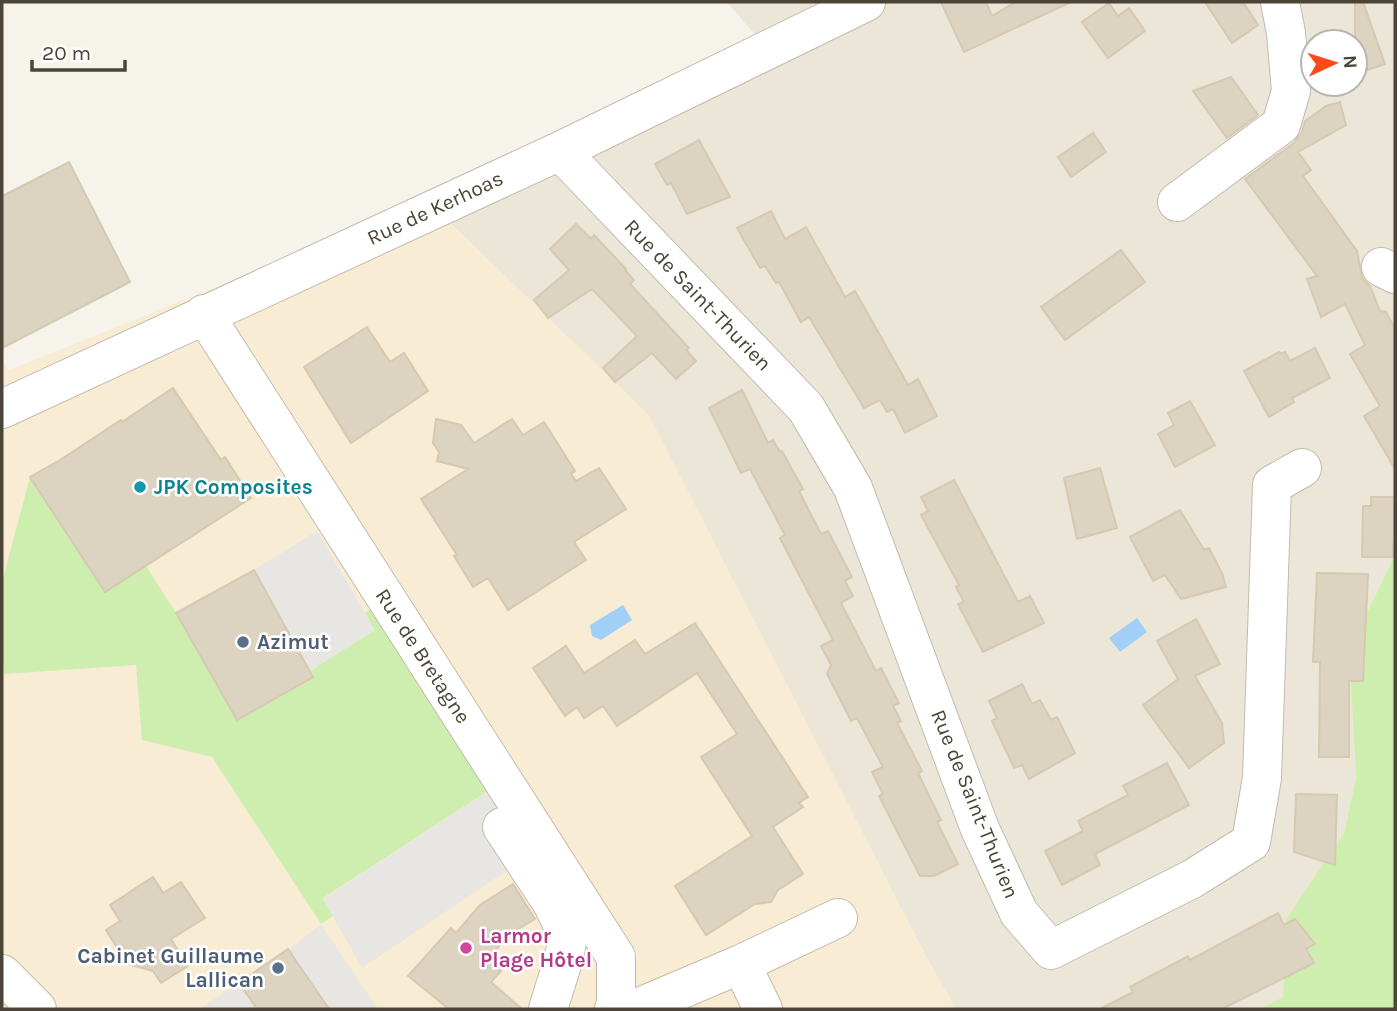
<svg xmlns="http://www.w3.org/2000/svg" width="1397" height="1011" font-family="Karla,sans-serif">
<rect width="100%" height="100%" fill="#f6f3ea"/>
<path fill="#ebe6d8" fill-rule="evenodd" d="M727,2H1395V555L1349,650L1356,778L1344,833L1286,919L1283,997L1259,1009H956L928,960L779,672L429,202L755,35ZM1313,42H1355V84H1313Z"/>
<path fill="#f9ecd4" d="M429,202L649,415L928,960L956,1009H2V359L9,370Z"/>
<path fill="#ceeeb0" d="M30,477L105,592L146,566L176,613L237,720L313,677L310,671L374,630L365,613L374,607L488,791L323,898L333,916L321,924L212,757L142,740L136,665L4,674L2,654V582Z
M1395,555V1009H1259L1283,997L1286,919L1344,833L1356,778L1349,650Z"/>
<path fill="#e8e6e2" d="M317,531L375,630L310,671L254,570Z
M488,791L503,813L514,866L362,968L323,899Z
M321,924L378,1009H329L288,950Z
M239,983L257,1009H199Z"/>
<path fill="#a2cff7" d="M623,605L632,620L601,640L592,636L590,625Z
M1137,618L1147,632L1120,652L1109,638Z"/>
<path fill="#dcd3c1" stroke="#d5c9b1" stroke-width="2" d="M941,2H986L992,16L1015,2H1071L964,52Z
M1205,2H1243L1258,25L1232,43Z
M1355,2H1363L1385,64L1355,74Z
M1109,3L1118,16L1129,8L1145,31L1108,58L1082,22Z
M1231,77L1258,115L1227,138L1193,91Z
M1340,102L1346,125L1298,152L1311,170L1303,176L1357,251L1362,278L1370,286L1380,311L1386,312L1395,329V469L1364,416L1380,406L1350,354L1365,345L1345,304L1321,317L1307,279L1317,276L1245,179L1294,143L1302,132L1305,121L1326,106Z
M1093,133L1106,152L1071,177L1058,157Z
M699,140L730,197L687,214L671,183L667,185L655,164Z
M69,162L130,282L2,348V196Z
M771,211L785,239L806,227L845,297L855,291L908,385L918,379L937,416L905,433L893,409L887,412L880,400L864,408L809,317L801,322L779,282L776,283L765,266L760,268L737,228Z
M576,224L591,239L594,235L626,269L625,270L634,280L630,284L689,348L686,350L696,361L676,379L652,353L615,382L603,368L637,336L592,289L548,318L534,300L569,270L550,249Z
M1121,250L1145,282L1065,340L1041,307Z
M367,327L390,362L404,353L428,391L351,443L304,367Z
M1315,348L1330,378L1292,398L1294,402L1269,417L1244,371L1279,352L1280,354L1285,352L1290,361Z
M173,388L221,460L225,457L251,498L105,592L30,477L60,460L121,420L122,422Z
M742,390L768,443L773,440L780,452L782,451L803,489L799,491L821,534L828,531L852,577L845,581L853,596L841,603L876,671L881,668L899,703L893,706L901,721L897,723L922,771L918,773L941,820L937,822L958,864L934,876H920L879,796L883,794L872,772L883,767L857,718L851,721L827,674L831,665L821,646L833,640L780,538L785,535L750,469L741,473L709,408Z
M1190,401L1215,445L1175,467L1158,434L1174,425L1168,413Z
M436,419L461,425L474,443L512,419L523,435L544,422L575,471L571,474L576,481L599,468L626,509L574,542L586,560L508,610L488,578L473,587L454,556L457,555L421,499L468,469L437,461L439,452L433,443Z
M1100,468L1117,528L1077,539L1064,478Z
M954,480L1018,602L1030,596L1044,623L983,652L958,604L964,602L956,587L959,585L921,515L928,511L921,497Z
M1371,497H1395V542H1393V557H1362L1363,506H1371Z
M1180,510L1204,550L1209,548L1222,573L1226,587L1181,599L1165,575L1153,581L1130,537Z
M254,570L313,677L237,720L176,613Z
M1317,573L1368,574L1363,681H1349V757H1319L1320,662H1313Z
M1196,619L1220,664L1195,676L1222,723L1224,743L1189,768L1143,705L1178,679L1157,641Z
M695,623L808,797L799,803L803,807L773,827L803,874L778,890L771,902L755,904L706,935L675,886L752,836L701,757L737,734L697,673L617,726L603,706L584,718L577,707L565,716L533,668L566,646L584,673L635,640L645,654Z
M1022,684L1032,704L1040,700L1051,720L1057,717L1075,753L1029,779L1022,765L1014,768L992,721L997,718L989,701Z
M1167,763L1189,805L1095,854L1100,865L1062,885L1045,851L1083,831L1078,821L1128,795L1123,786Z
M1296,794L1337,795L1335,865L1294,852Z
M153,877L163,893L181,882L205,918L171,939L188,966L161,983L153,971L127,964L106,930L120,921L110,905Z
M513,884L535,919L508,935L488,960L501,971L491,982L522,1009H449L408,976L451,928L456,933L480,905Z
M1278,913L1284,925L1295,919L1315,944L1306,949L1314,963L1222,1009H1100L1133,992L1130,987L1188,956L1190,960Z
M288,949L329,1009H257L239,983Z"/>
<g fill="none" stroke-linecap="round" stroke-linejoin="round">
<g stroke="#c3bcac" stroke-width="40">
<path id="minor" d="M560,151L806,408L853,488L980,829L1019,913L1051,950L1192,879L1251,842L1262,778L1272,485L1302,468
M1177,202L1281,125L1291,91L1286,33L1280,2
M1381,267L1395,274
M204,314L616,957V1005L614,1009
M2,409L560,151L866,2
M502,827L552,903L568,936L564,958L548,1009
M741,964L763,1009
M2,974L37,1009
M616,1005L635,1009L741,964L838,918"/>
</g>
<use href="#minor" stroke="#fff" stroke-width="38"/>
</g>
<circle fill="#0f9aa8" stroke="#fff" stroke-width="2.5" cx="140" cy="487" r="7"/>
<g fill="#5c6f8a" stroke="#fff" stroke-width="2.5">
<circle cx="243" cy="642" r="7"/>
<circle cx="278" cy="968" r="7"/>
</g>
<circle fill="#d1479c" stroke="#fff" stroke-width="2.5" cx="466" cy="948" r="7"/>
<g text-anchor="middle" stroke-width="5" stroke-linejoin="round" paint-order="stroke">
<g font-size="21" fill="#4c4537" stroke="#fff">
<text transform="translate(435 208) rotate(-25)" y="7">Rue de Kerhoas</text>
<text transform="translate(698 295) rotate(46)" y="7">Rue de Saint-Thurien</text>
<text transform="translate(423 656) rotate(57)" y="7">Rue de Bretagne</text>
<text transform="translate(975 804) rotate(68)" y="7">Rue de Saint-Thurien</text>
</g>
<g font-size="21" font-weight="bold" fill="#0d838f" stroke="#fff" text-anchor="start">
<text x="154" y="494">JPK Composites</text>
</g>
<g font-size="21" font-weight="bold" fill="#4e5e75" stroke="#fff" text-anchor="start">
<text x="257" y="649">Azimut</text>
<text x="264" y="963" text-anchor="end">Cabinet Guillaume<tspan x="264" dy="24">Lallican</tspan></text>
</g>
<g font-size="21" font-weight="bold" fill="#b23c85" stroke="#fff" text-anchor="start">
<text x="480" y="943">Larmor<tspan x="480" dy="24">Plage Hôtel</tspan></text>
</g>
</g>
<rect width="1397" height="1011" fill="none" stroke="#4c4537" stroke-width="7"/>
<g transform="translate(1334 63) rotate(86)"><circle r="33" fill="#ffffff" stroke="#b7b5af" stroke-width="2"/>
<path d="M0-5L12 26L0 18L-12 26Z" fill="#ff4a19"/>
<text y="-10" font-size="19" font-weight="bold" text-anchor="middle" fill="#4c4537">N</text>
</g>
<path d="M32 60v10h93v-10" fill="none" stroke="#4c4537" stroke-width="3.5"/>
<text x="42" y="60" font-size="21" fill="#4c4537" stroke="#ffffff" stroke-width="5" paint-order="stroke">20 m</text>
</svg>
